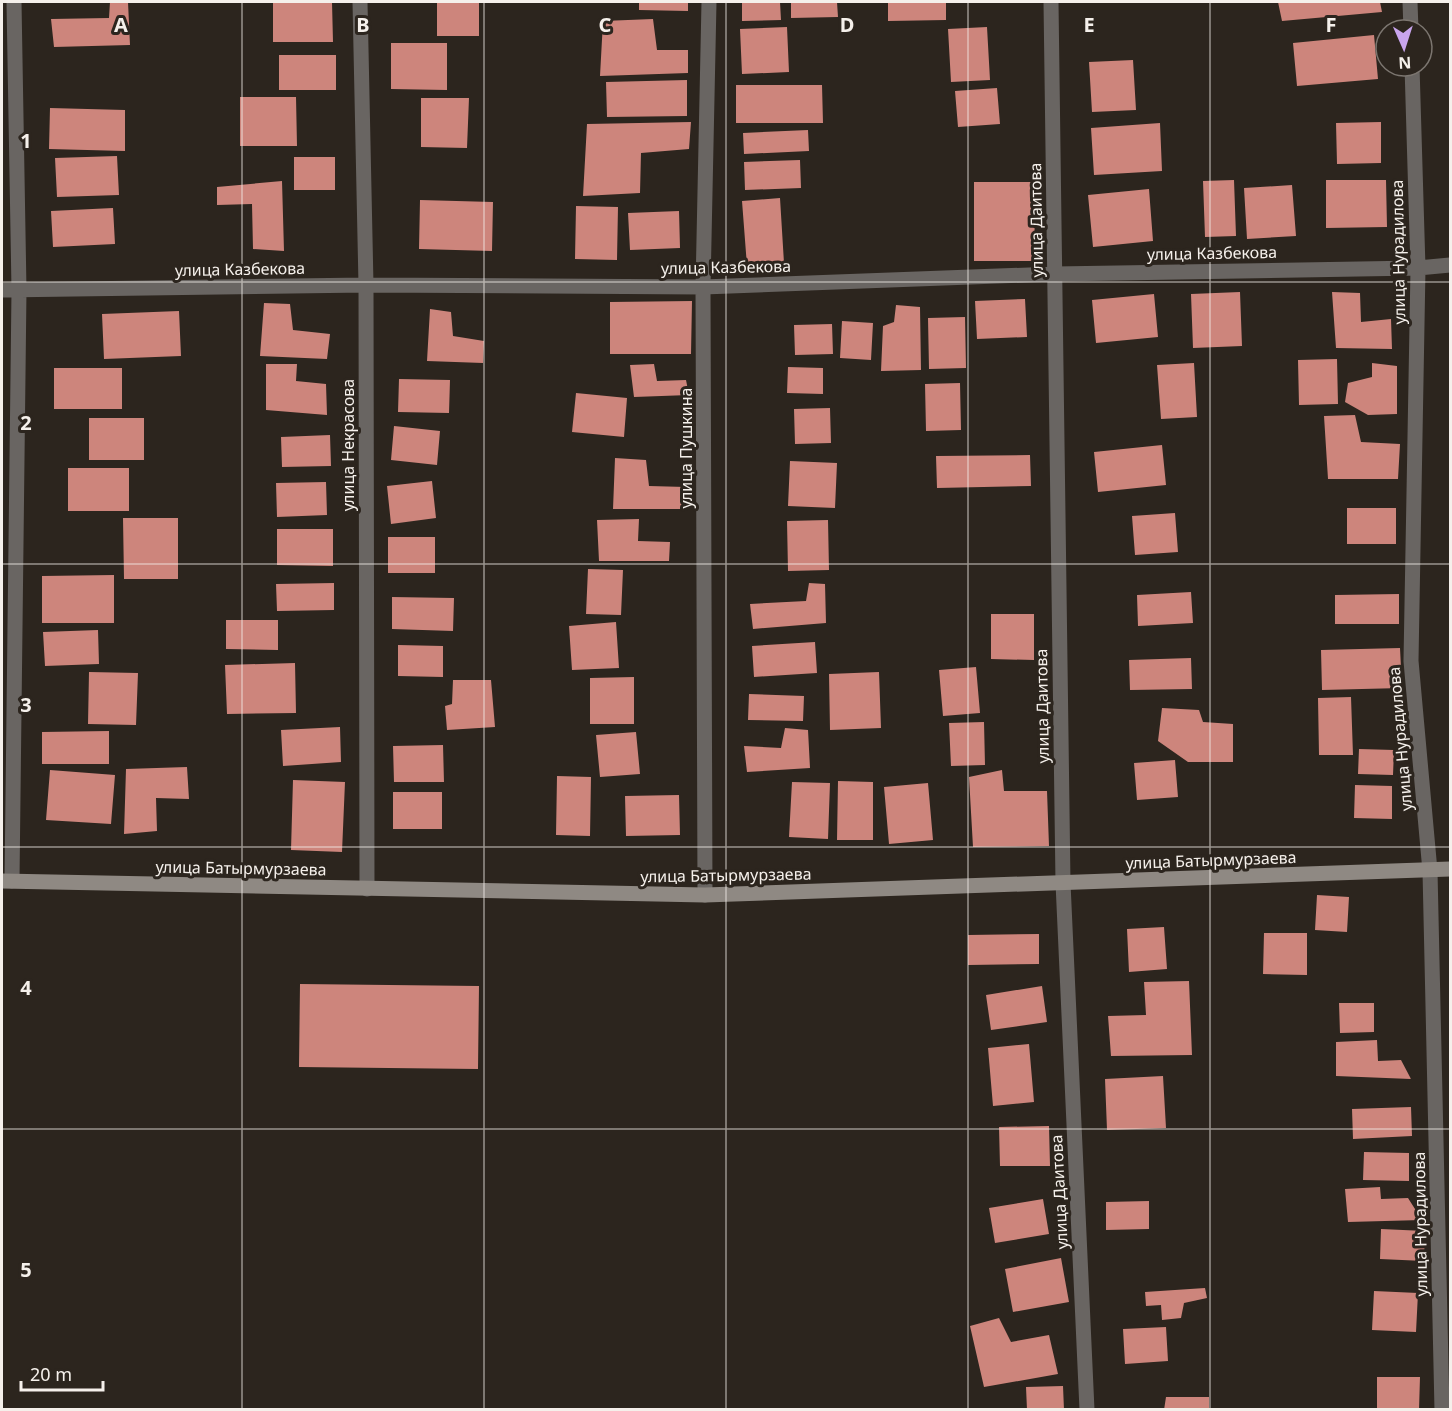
<svg xmlns="http://www.w3.org/2000/svg" width="1452" height="1411" font-family="'Noto Sans',sans-serif">
<rect width="100%" height="100%" fill="#2c251e"/>
<path fill="#cd857c" d="M110,2H128L130,45L54,47L51,19L109,18Z
M273,2H332L333,42H273Z
M437,2H479V36H437Z
M639,2H688V11L639,10Z
M742,2H780L781,20L742,21Z
M791,2H837L838,17L791,18Z
M888,2H946V20L888,21Z
M1278,2H1380L1382,12L1282,21Z
M653,19L657,50H688V73L600,76L603,21Z
M787,27L789,72L742,74L740,29Z
M987,27L990,80L951,82L948,29Z
M1374,35L1378,79L1297,86L1293,43Z
M391,43H447V90L391,89Z
M279,55H336V90H279Z
M1133,60L1136,110L1092,112L1089,62Z
M687,80V116L607,117L606,82Z
M736,85H822L823,123H736Z
M997,88L1000,124L958,127L955,91Z
M240,97H296L297,146H240Z
M421,98H469L467,148L421,147Z
M50,108L125,110V151L49,149Z
M691,122L689,149L641,153L640,193L583,196L587,124Z
M1381,122V163L1337,164L1336,123Z
M1160,123L1162,171L1094,175L1091,128Z
M808,130L809,151L744,154L743,133Z
M117,156L119,195L57,197L55,158Z
M294,157H335V190H294Z
M800,160L801,188L745,190L744,162Z
M1234,180L1236,236L1205,237L1203,181Z
M1326,180H1386L1387,227L1326,228Z
M282,181L284,251L253,249L252,204L217,205V187Z
M974,182H1034L1035,261H974Z
M1292,185L1296,236L1247,239L1244,188Z
M1149,189L1153,241L1093,247L1088,195Z
M780,198L784,263L747,266L742,201Z
M420,200L493,202L492,251L419,249Z
M576,206L618,207L617,260L575,259Z
M113,208L115,244L53,247L51,211Z
M679,211L680,248L630,250L628,213Z
M1240,292L1242,346L1193,348L1191,294Z
M1332,292L1360,293L1361,322L1391,319L1392,349L1336,348Z
M1154,294L1158,337L1096,343L1092,300Z
M1025,299L1027,337L977,339L975,301Z
M692,301L691,354H610V302Z
M264,303L290,304L293,330L330,334L327,359L260,356Z
M896,305L920,307L921,370L881,371L883,326L894,322Z
M430,309L451,312L453,336L484,341L483,363L427,361Z
M179,311L181,356L104,359L102,314Z
M965,317L966,368L929,369L928,318Z
M842,321L873,323L871,360L840,358Z
M832,324L833,354L795,355L794,325Z
M1337,359L1338,404L1299,405L1298,360Z
M1194,363L1197,417L1161,419L1157,365Z
M1372,363L1397,366V414L1368,415L1345,402L1348,383L1372,377Z
M266,364H297L296,381L326,384L327,415L266,410Z
M654,364L657,381L686,380L689,395L634,397L630,365Z
M788,367L823,368V394L787,393Z
M54,368H122V409H54Z
M399,379L450,380L449,413L398,412Z
M960,383L961,430L926,431L925,384Z
M576,393L627,398L624,437L572,432Z
M830,408L831,443L795,444L794,409Z
M1355,415L1361,442L1400,444L1398,479H1328L1324,416Z
M89,418H144V460H89Z
M394,426L440,431L437,465L391,460Z
M330,435L331,466L282,467L281,437Z
M1162,445L1166,485L1098,492L1094,452Z
M1030,455L1031,486L937,488L936,456Z
M615,458L646,460L649,486L686,487L684,509H613Z
M790,461L837,463L835,508L788,506Z
M68,468H129V511H68Z
M432,481L436,518L391,524L387,486Z
M326,482L327,515L277,517L276,483Z
M1347,508H1396V544H1347Z
M1175,513L1178,552L1135,555L1132,516Z
M123,518H178V579H124Z
M639,519L638,541L670,542L669,561H599L597,520Z
M828,520L829,570L788,571L787,521Z
M277,529H333V566L277,565Z
M388,537H435V573H388Z
M588,569L623,570L621,615L586,614Z
M114,575V623H42V576Z
M334,583V610L277,611L276,584Z
M809,583L825,584L826,623L753,629L750,604L806,601Z
M1191,592L1193,623L1138,626L1137,595Z
M1399,594V624H1335V595Z
M392,597L454,598L453,631L392,629Z
M991,614H1034V660L991,659Z
M226,620H278V650L226,649Z
M616,622L619,668L572,670L569,626Z
M98,630L99,664L45,666L43,632Z
M815,642L817,673L754,677L752,646Z
M398,645L443,646V677L398,676Z
M1400,648L1402,688L1322,690L1321,650Z
M1191,658L1192,689L1130,690L1129,660Z
M295,663L296,713L227,714L225,665Z
M976,667L980,713L943,716L939,670Z
M89,672L138,673L136,725L88,724Z
M879,672L881,728L830,730L829,674Z
M634,677V724H590V678Z
M453,680H491L495,727L447,730L445,706L452,704Z
M749,694L804,696L803,721L748,720Z
M1351,697L1353,755H1319L1318,698Z
M1162,708L1199,710L1203,722L1233,724V762H1188L1158,741Z
M984,722L985,765L951,766L949,723Z
M340,727L341,762L283,766L281,730Z
M785,728L808,730L810,768L747,772L744,746L781,748Z
M109,731V764H42V732Z
M636,732L640,774L600,777L596,735Z
M443,745L444,782H394L393,746Z
M1359,749L1394,750L1393,775L1358,774Z
M1175,760L1178,797L1137,800L1134,763Z
M187,767L189,799L156,798L157,831L124,834L126,769Z
M50,770L115,775L111,824L46,820Z
M1002,770L1004,791H1047L1049,846L973,847L969,777Z
M557,776L591,777L590,836L556,835Z
M293,780L345,782L342,852L291,850Z
M838,781L873,782V840H837Z
M792,782L830,783L828,839L789,837Z
M928,783L933,840L889,844L884,787Z
M1355,785L1392,786V819L1354,818Z
M393,792H442V829H393Z
M679,795L680,835L626,836L625,796Z
M1317,895L1349,897L1347,932L1315,930Z
M1164,927L1167,969L1129,972L1127,929Z
M1264,933H1307V975L1263,974Z
M1039,934V964L968,965V935Z
M1189,981L1192,1055L1111,1056L1108,1016L1146,1015L1144,982Z
M300,984L479,986L478,1069L299,1067Z
M1042,986L1047,1022L991,1030L986,995Z
M1339,1003H1374V1032L1340,1033Z
M1377,1040L1378,1061L1401,1060L1411,1079L1336,1076V1042Z
M1029,1044L1034,1102L993,1106L988,1048Z
M1163,1076L1166,1128L1107,1130L1105,1079Z
M1411,1107L1412,1136L1353,1139L1352,1109Z
M1049,1126L1050,1166H1000L999,1127Z
M1364,1152L1409,1153V1181L1363,1180Z
M1380,1187L1381,1199L1408,1198L1422,1220L1348,1222L1345,1189Z
M1043,1199L1049,1234L995,1243L989,1208Z
M1149,1201V1229L1106,1230V1202Z
M1381,1229L1425,1231L1424,1261L1380,1259Z
M1061,1258L1069,1302L1013,1312L1005,1269Z
M1205,1288L1207,1298L1184,1303L1181,1318L1162,1320L1161,1305L1146,1306L1145,1292Z
M1374,1291L1418,1293L1416,1332L1372,1330Z
M999,1318L1011,1342L1049,1335L1058,1374L984,1387L970,1326Z
M1166,1327L1168,1361L1125,1364L1123,1329Z
M1377,1377H1420L1419,1410L1377,1409Z
M1063,1386L1064,1410H1027L1026,1387Z
M1166,1397H1209V1410H1164Z"/>
<g fill="none" stroke-linecap="round" stroke-linejoin="round">
<path stroke="#696562" stroke-width="15" d="M360,2L366,285L367,889
M1051,2L1063,883L1087,1410
M1410,2L1411,30
M1412,66L1418,268L1411,661L1430,871L1442,1410
M2,290L366,285L703,287L1055,274L1418,268L1450,265
M12,881L19,290L14,2
M705,895L703,287L709,2"/>
<path stroke="#8f8983" stroke-width="15" d="M2,881L705,895L1450,869"/>
</g>
<path fill="none" stroke="#f5f0eb" stroke-width="1.5" stroke-opacity="0.55" d="M242,2V1410M484,2V1410M726,2V1410M968,2V1410M1210,2V1410M2,282H1450M2,564H1450M2,847H1450M2,1129H1450"/>
<g text-anchor="middle" stroke-width="6" stroke-linejoin="round" paint-order="stroke">
<g font-size="16" fill="#f5f0eb" stroke="#2c251e">
<text transform="translate(1036 220) rotate(-91)" y="6">улица Даитова</text>
<text transform="translate(1398 252) rotate(-91)" y="6">улица Нурадилова</text>
<text transform="translate(1212 253) rotate(-1)" y="6">улица Казбекова</text>
<text transform="translate(726 267) rotate(-1)" y="6">улица Казбекова</text>
<text transform="translate(240 269) rotate(-1)" y="6">улица Казбекова</text>
<text transform="translate(348 445) rotate(-90)" y="6">улица Некрасова</text>
<text transform="translate(686 448) rotate(-90)" y="6">улица Пушкина</text>
<text transform="translate(1042 706) rotate(-91)" y="6">улица Даитова</text>
<text transform="translate(1400 739) rotate(-95)" y="6">улица Нурадилова</text>
<text transform="translate(1211 860) rotate(-2)" y="6">улица Батырмурзаева</text>
<text transform="translate(241 868) rotate(1)" y="6">улица Батырмурзаева</text>
<text transform="translate(726 875) rotate(-1)" y="6">улица Батырмурзаева</text>
<text transform="translate(1059 1192) rotate(-93)" y="6">улица Даитова</text>
<text transform="translate(1420 1224) rotate(-91)" y="6">улица Нурадилова</text>
</g>
</g>
<g font-size="20" text-anchor="middle" font-weight="bold" fill="#f5f0eb" stroke="#2c251e" stroke-width="6" stroke-linejoin="round" paint-order="stroke">
<text x="121" y="32">A</text>
<text x="363" y="32">B</text>
<text x="605" y="32">C</text>
<text x="847" y="32">D</text>
<text x="1089" y="32">E</text>
<text x="1331" y="32">F</text>
<text x="26" y="148">1</text>
<text x="26" y="430">2</text>
<text x="26" y="712">3</text>
<text x="26" y="995">4</text>
<text x="26" y="1277">5</text>
</g>
<rect width="1452" height="1411" fill="none" stroke="#f5f0eb" stroke-width="6"/>
<g transform="translate(1404 48) rotate(177)"><circle r="28" fill="#2c251e" stroke="#7c7670" stroke-width="1.5"/>
<path d="M0-4.5L10 22L0 15L-10 22Z" fill="#c9a5ee"/>
<text y="-9" font-size="16" font-weight="bold" text-anchor="middle" fill="#f5f0eb">N</text>
</g>
<path d="M21 1381v9h82v-9" fill="none" stroke="#f5f0eb" stroke-width="3"/>
<text x="30" y="1381" font-size="18" fill="#f5f0eb" stroke="#2c251e" stroke-width="4.5" paint-order="stroke">20 m</text>
</svg>
